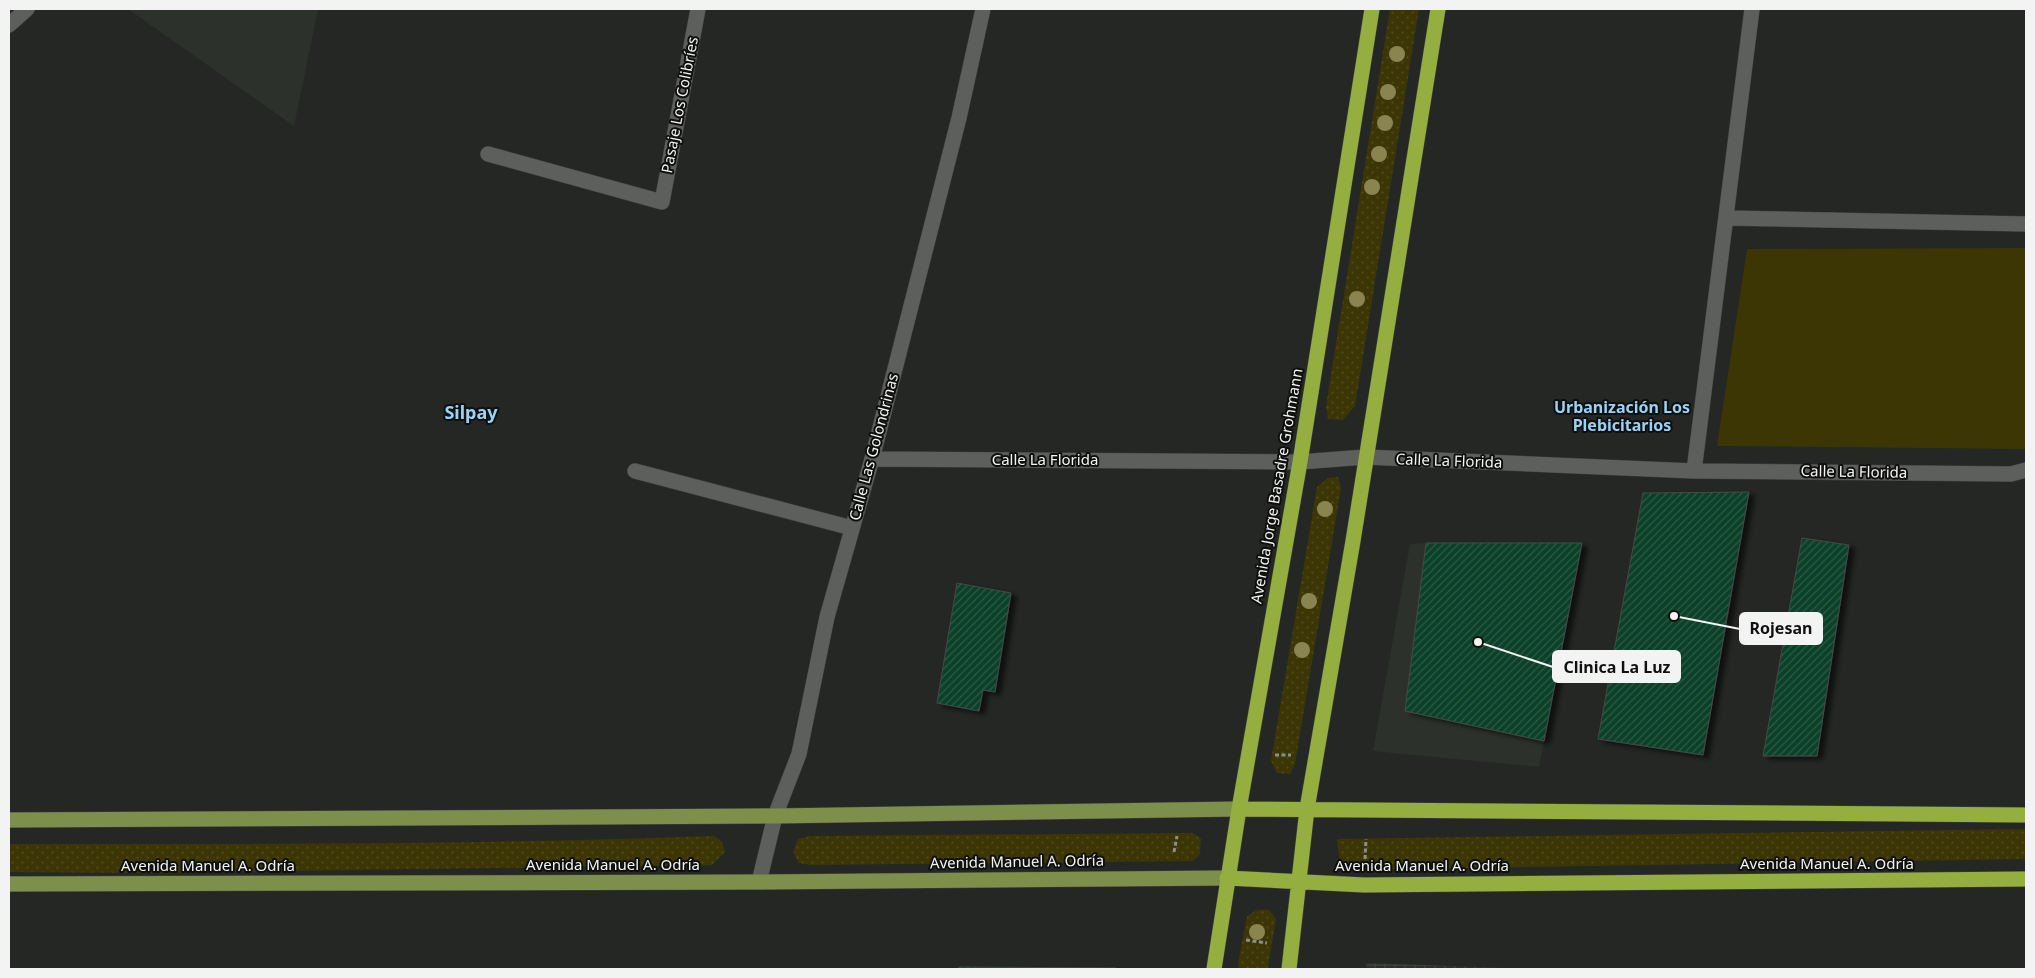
<svg xmlns="http://www.w3.org/2000/svg" width="2035" height="978" font-family="'Noto Sans',sans-serif">
<defs>
<pattern id="industrial-grid" width="8" height="8" patternUnits="userSpaceOnUse" patternTransform="scale(1.25)"><rect width="8" height="8" fill="#2c322b"/><path d="M0 4h8M4 0v8" fill="none" stroke="#414640"/></pattern>
<pattern id="grass-dots" width="8" height="8" patternUnits="userSpaceOnUse" patternTransform="scale(1.25)"><rect width="8" height="8" fill="#3c3605"/><path d="M2 2h.1M6 6h.1" fill="none" stroke="#4f4a1e" stroke-width="1.8" stroke-linecap="round"/></pattern>
<pattern id="building-hatch" width="6" height="6" patternUnits="userSpaceOnUse" patternTransform="scale(1.25)"><rect width="6" height="6" fill="#0a4029"/><path d="M-1 1l2-2M0 6l6-6M5 7l2-2" fill="none" stroke="#2e5c48"/></pattern>
<filter id="shadow"><feDropShadow dx="5.5" dy="3" stdDeviation="2.5" flood-color="#0009"/></filter>
</defs>
<rect width="100%" height="100%" fill="#252724"/>
<path fill="#2c322b" d="M128,9H318L294,126Z
M1426,543H1582L1539,767L1373,751L1410,544Z"/>
<path fill="url(#industrial-grid)" d="M1367,963L1532,969H1366Z"/>
<path fill="url(#grass-dots)" d="M1390,9H1419L1355,406L1343,420L1328,419L1326,406Z
M1338,477L1341,488L1295,764L1290,774L1277,773L1271,761L1272,755L1317,487L1328,478Z
M2026,829V859L1341,870L1337,839Z
M1193,833L1201,839L1200,854L1193,861L810,865L799,863L793,852L798,839L811,836Z
M714,836L722,842L725,852L712,865L146,873L9,872V844C244,844 479,845 714,836Z
M1257,910H1269L1276,919L1268,967V969H1239L1238,964L1247,916Z"/>
<path fill="#3c3605" d="M2026,248V449L1717,446L1747,249Z"/>
<path fill="url(#building-hatch)" stroke="#464a47" filter="url(#shadow)" d="M1749,492L1703,755L1598,739L1643,493Z
M1802,538L1849,545L1817,756H1763Z
M1426,543H1582L1544,741L1405,711Z
M957,583L1011,593L995,692L983,690L979,711L937,703Z
M959,967L1116,968V969H959Z"/>
<g fill="none" stroke-linecap="round" stroke-linejoin="round">
<g stroke="#40423f" stroke-width="16">
<path id="minor" d="M9,25L27,9
M488,154L662,202L698,9
M1726,218L2026,224
M872,459L1300,462L1365,457L1694,471L2011,474L2026,470
M635,471L852,528
M1694,471L1752,9
M759,882L775,816L799,754L827,617L872,459L959,118L983,9"/>
</g>
<g stroke="#40423f" stroke-width="16">
<path id="major" d="M9,820L775,816L1239,809
M9,884L759,882L1227,878"/>
</g>
<g stroke="#40423f" stroke-width="16">
<path id="highway" d="M1239,809L2026,815
M1227,878L1364,885L2026,879
M1214,969L1239,809L1300,462L1372,9
M1289,969L1307,809L1353,541L1438,9"/>
</g>
<path stroke="#8d8e8c" stroke-width="3" stroke-dasharray="4 2.5" stroke-linecap="butt" d="M1275,755H1291
M1174,852L1177,836
M1365,859L1366,839
M1246,940L1267,943"/>
<use href="#minor" stroke="#5d5f5c" stroke-width="15"/>
<use href="#major" stroke="#7e8e4b" stroke-width="15"/>
<use href="#highway" stroke="#94ae40" stroke-width="15"/>
</g>
<g fill="#8a8451">
<circle cx="1397" cy="54" r="8"/>
<circle cx="1388" cy="92" r="8"/>
<circle cx="1385" cy="123" r="8"/>
<circle cx="1379" cy="154" r="8"/>
<circle cx="1372" cy="187" r="8"/>
<circle cx="1357" cy="299" r="8"/>
<circle cx="1325" cy="509" r="8"/>
<circle cx="1309" cy="601" r="8"/>
<circle cx="1302" cy="650" r="8"/>
<circle cx="1257" cy="932" r="8"/>
</g>
<g text-anchor="middle" stroke-width="4" stroke-linejoin="round" paint-order="stroke">
<g font-size="15" fill="#f2f3f2" stroke="#0f100e">
<text transform="translate(680 105) rotate(-79)" y="5">Pasaje Los Colibríes</text>
<text transform="translate(874 447) rotate(-75)" y="5">Calle Las Golondrinas</text>
<text x="1045" y="465">Calle La Florida</text>
<text transform="translate(1449 461) rotate(2)" y="5">Calle La Florida</text>
<text transform="translate(1854 472) rotate(1)" y="5">Calle La Florida</text>
<text transform="translate(1277 486) rotate(-80)" y="5">Avenida Jorge Basadre Grohmann</text>
<text transform="translate(1017 862) rotate(-1)" y="5">Avenida Manuel A. Odría</text>
<text x="1827" y="869">Avenida Manuel A. Odría</text>
<text x="613" y="870">Avenida Manuel A. Odría</text>
<text x="208" y="871">Avenida Manuel A. Odría</text>
<text x="1422" y="871">Avenida Manuel A. Odría</text>
</g>
<g font-size="16" font-weight="bold" fill="#98d2f8" stroke="#0f100e">
<text x="1622" y="413">Urbanización Los<tspan x="1622" dy="18">Plebicitarios</tspan></text>
</g>
<g font-size="18" font-weight="bold" fill="#98d2f8" stroke="#0f100e">
<text x="471" y="419">Silpay</text>
</g>
</g>
<path fill="none" stroke="#f2f3f2" stroke-width="2" d="M1674 616L1740 629M1478 642L1553 667"/>
<g fill="#f2f3f2" stroke="#0f100e" stroke-width="2">
<circle cx="1674" cy="616" r="5"/>
<circle cx="1478" cy="642" r="5"/>
</g>
<g fill="#f2f3f2" stroke="#f2f3f2" stroke-width="2">
<rect x="1740" y="613" width="82" height="31" rx="5"/>
<rect x="1553" y="651" width="127" height="31" rx="5"/>
</g>
<g font-size="16" text-anchor="middle" font-weight="bold" fill="#111">
<text x="1781" y="634">Rojesan</text>
<text x="1617" y="673">Clinica La Luz</text>
</g>
<rect width="2035" height="978" fill="none" stroke="#f2f3f2" stroke-width="20"/>
</svg>
